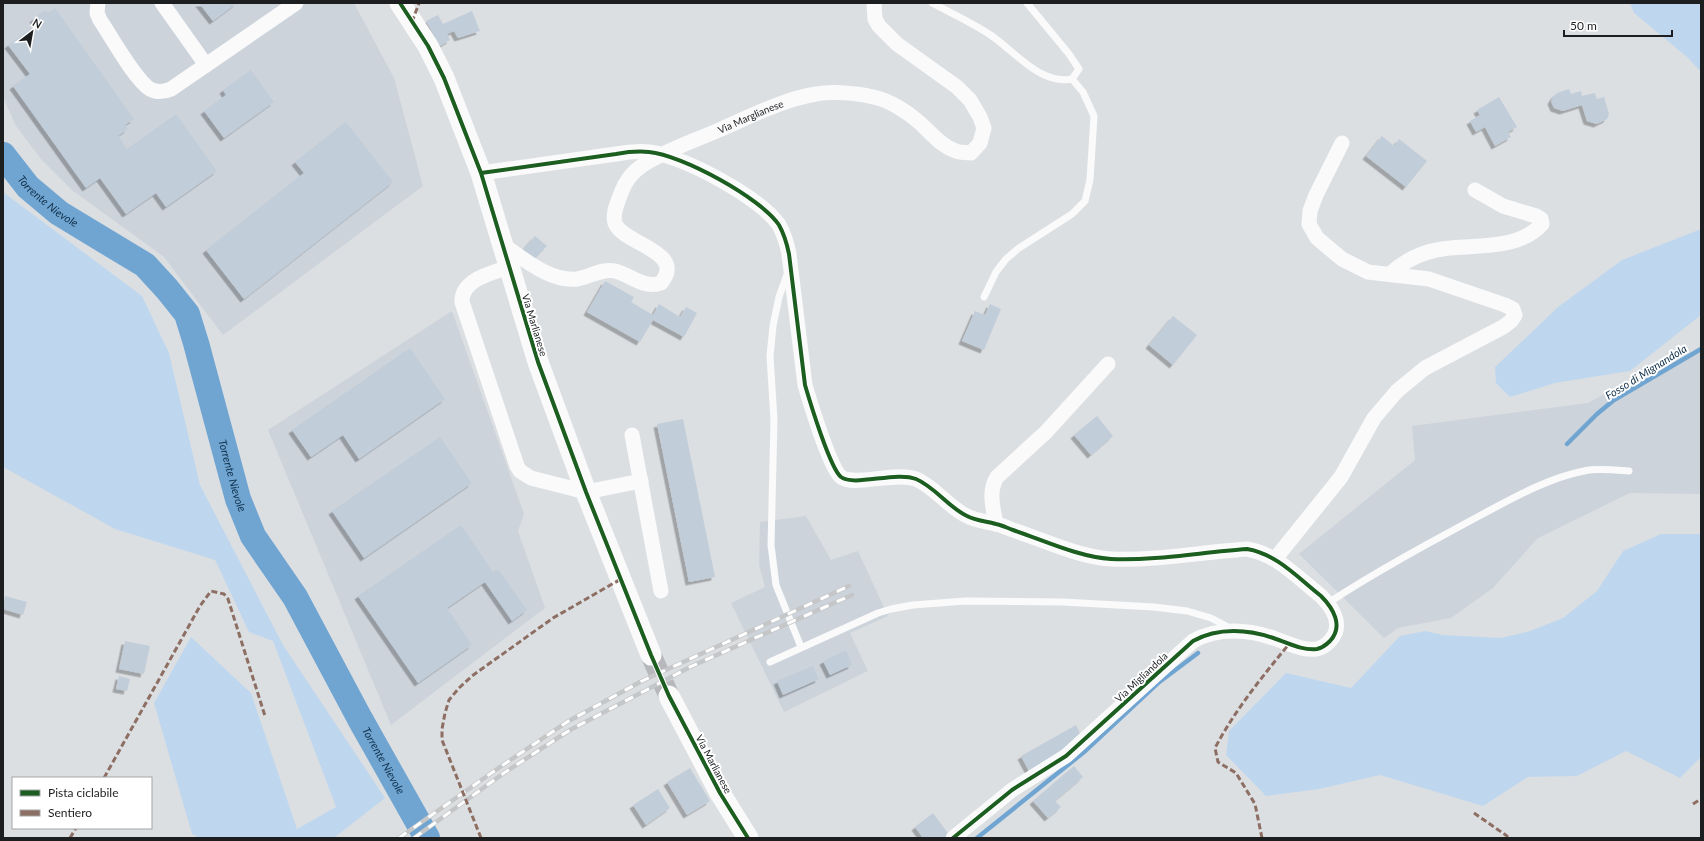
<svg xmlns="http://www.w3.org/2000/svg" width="1704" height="841" font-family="Lato,sans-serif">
<defs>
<filter id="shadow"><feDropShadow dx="-3.5" dy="3.5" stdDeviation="0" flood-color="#0004"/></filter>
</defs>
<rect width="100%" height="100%" fill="#dcdfe2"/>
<path fill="#ccd3db" d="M3,3H354L394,78L423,186L223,335L164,257L72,190L41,159L16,126L3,97Z
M452,311L524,514L518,531L545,608L391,725L268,430Z
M1701,352V494L1630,493L1538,538L1493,588L1451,618L1398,628L1384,638L1299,554L1415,460L1412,426L1588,403L1665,361Z
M806,516L831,560L858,551L888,616L850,633L868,671L784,712L731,603L765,587L759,565L760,522Z"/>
<path fill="#bfd7ee" d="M1630,3H1701V72L1687,57L1634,13Z
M3,192L142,296L169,353L200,485L283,645L385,798L334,838H199L192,834L154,703L191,637L251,693L297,829L336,807L273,641L249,632L215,560L115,529L3,467Z
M1701,229V315L1630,371L1555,383L1510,397L1496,383L1495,367L1558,307L1622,260Z
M1661,534H1701V757L1680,778L1626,751L1577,776L1528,777L1483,806L1380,775L1319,789L1266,796L1226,755L1229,731L1286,673L1351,688L1400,636L1425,631L1443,635L1501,638L1530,631L1563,618L1597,591L1623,551Z"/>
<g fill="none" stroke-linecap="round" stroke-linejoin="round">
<path stroke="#70a5d2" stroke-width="4.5" d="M1567,444L1597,414L1614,400L1701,349
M977,838L1084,752L1158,683L1198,653"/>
<path stroke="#70a5d2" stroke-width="26" id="s1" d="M3,155L28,187L59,213L145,265L167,289L187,314L196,343L238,499L253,536L295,597L360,719L427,838"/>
</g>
<path fill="#c1cdd9" filter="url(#shadow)" d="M199,3H237L213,21Z
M55,8L134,119L125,125L128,129L118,136L127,149L176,114L217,171L166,207L156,193L126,214L100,178L86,188L13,86L30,74L8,45L37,24L33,19L45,10L48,13Z
M472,11L480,31L458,38L454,31L447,34L450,40L440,46L426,21L438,15L443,24Z
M251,70L274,102L224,138L204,111L226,95L223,90Z
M1569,89L1571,94L1581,91L1582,96L1595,93L1597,99L1604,97L1609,114L1607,119L1597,124L1587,121L1582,105L1563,111L1554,108L1551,101L1554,96L1557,93Z
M1499,97L1517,127L1508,132L1511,137L1495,146L1485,127L1476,132L1470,121L1480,115L1477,110Z
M346,122L393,182L244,299L206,250L304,173L295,162Z
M1382,136L1394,146L1399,139L1427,161L1406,187L1366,156Z
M535,236L547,246L533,260L522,251Z
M605,281L634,297L631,302L653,315L659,304L680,317L686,307L697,313L684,337L653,320L640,342L587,312Z
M990,304L1001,309L984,350L962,341L975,311L985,315Z
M1173,316L1197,335L1173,365L1149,345Z
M410,348L445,399L359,459L343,435L311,457L292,430Z
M1097,416L1113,436L1091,455L1074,435Z
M683,419L715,577L689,582L657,424Z
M440,437L472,483L364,558L332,511Z
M461,525L493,572L498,569L527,610L512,621L485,582L447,608L472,645L418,683L358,596Z
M5,596L27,602L23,615L3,609Z
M125,641L150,646L144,674L119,669Z
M846,650L852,665L830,675L823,661Z
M813,666L819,679L783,695L777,681Z
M119,676L130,679L127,691L116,689Z
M1076,725L1082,738L1030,773L1021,756Z
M1074,766L1083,777L1055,801L1061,807L1048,818L1033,801Z
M690,768L710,801L687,815L667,782Z
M658,789L670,808L646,825L633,805Z
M933,813L950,836L947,838H923L915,827Z"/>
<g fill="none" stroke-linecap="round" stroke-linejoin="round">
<path stroke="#b6b8bb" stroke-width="21" stroke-dasharray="21 10" stroke-linecap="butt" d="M651,655L669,696"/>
<path stroke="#fafafb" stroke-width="7" d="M932,3C951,13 971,22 989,34C1014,50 1039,85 1072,79L1079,69L1069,54L1027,3
M788,272L779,297L773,326L770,356L774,420L771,545L776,585L801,647
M984,297L996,272L1006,259L1019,248L1072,214L1085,201L1090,180L1094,116L1083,92L1072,79
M1328,603C1377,571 1429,543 1481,515C1513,498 1548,478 1584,471C1598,468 1614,470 1629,471
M770,662L878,613L891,609L913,605L965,601L1062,602L1154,607L1187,611L1211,618L1230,628"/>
<g stroke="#fafafb" stroke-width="15">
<path d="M98,3L97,13L100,20C111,36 135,80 150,89C157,93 164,92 171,89L206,65L162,3"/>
<path d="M206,65L296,3"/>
<path d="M481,173L616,154C627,152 638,151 649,152C682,155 761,198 779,225C784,234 787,244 789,254L805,385C810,402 830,468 841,477C854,487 896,471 916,479C935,487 948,507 967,516C976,521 986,521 996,524C1002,525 1007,528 1013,530C1043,540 1079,557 1111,559C1156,561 1202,552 1247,549C1277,554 1298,578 1321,596C1333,608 1344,626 1330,641C1326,645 1322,648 1317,649C1303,651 1288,643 1276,639C1249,629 1218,627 1193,641L1066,756L1012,790L953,838"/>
<path id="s2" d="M503,245C524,259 550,282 577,279C590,277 602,268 615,271C631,275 644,289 661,283C687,251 622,244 615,223C612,213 618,202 621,193C625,182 632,172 643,165C666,150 694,141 719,130C749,117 784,99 816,94C832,91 857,93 873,97C889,100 908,112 920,123C931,133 941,146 956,151C960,153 966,152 971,153L980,143L984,128L980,117L970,100L957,87L897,44L879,26L875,19L874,3"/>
<path d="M509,267C493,273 461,279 462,302L517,466L520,471L531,478L586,492L641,481"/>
<path d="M1390,274C1405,260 1422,252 1442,249C1474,244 1518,251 1542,224L1541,219L1536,216L1503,206L1475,190"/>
<path d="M632,435L661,591"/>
<path d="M996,524C993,508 988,491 997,477L1046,432L1108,364"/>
<path d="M1275,559L1341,477L1374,418L1397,391L1425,368L1503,327L1511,321L1515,315L1513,309L1505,305L1429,279L1368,272L1342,259L1317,238L1309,224L1310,211L1316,195L1342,143"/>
</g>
<path stroke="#fafafb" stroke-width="21" d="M400,3L428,46L444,78L481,173L538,362L586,492L651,655
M669,696L720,793L748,838"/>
<g stroke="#c5c6c7" stroke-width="4.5">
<path id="rail" d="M399,838L500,767L567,722L642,681L849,586
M414,838L504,773L570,730L692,666L852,595"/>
</g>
<use href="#rail" stroke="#fff" stroke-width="3" stroke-dasharray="9" stroke-linecap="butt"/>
<path stroke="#8d6e63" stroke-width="3" stroke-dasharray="6 3" stroke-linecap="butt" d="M412,22L419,3
M104,778L200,606L211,591L224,594L228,599L265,716
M1693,804L1701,799
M1474,813L1507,836V838
M70,838L76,828
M481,838L442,740V729L445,713L449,700L459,688L472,676L553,618L621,579
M1262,838L1255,804L1236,773L1218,762L1215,748C1235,710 1262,677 1289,644"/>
<g stroke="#fff" stroke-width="6">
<path id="cycleway" d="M400,3L428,46L444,78L481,173L538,362L586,492L651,655L669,696L720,793L748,838
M481,173L616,154C627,152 638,151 649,152C682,155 761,198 779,225C784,234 787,244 789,254L805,385C810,402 830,468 841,477C854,487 896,471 916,479C935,487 948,507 967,516C976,521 986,521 996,524C1002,525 1007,528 1013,530C1043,540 1079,557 1111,559C1156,561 1202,552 1247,549C1277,554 1298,578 1321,596C1333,608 1344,626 1330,641C1326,645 1322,648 1317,649C1303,651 1288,643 1276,639C1249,629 1218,627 1193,641L1066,756L1012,790L953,838"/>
</g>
<use href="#cycleway" stroke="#1b5e20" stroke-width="4"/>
</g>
<g text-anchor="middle" stroke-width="4" stroke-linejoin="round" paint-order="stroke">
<g font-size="10" fill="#1c1e20" stroke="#fff">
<text dy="4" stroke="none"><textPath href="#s2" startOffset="444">Via Marglianese</textPath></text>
<text transform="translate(535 325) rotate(73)" y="4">Via Marlianese</text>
<text transform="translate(1141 677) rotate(-43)" y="4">Via Migliandola</text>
<text transform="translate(714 764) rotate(62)" y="4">Via Marlianese</text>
</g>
<g font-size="11" font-style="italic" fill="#10304a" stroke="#fff">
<text dy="4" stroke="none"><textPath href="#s1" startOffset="65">Torrente Nievole</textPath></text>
<text transform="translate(1646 372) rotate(-32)" y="4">Fosso di Mignandola</text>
<text dy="4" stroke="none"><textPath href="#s1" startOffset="414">Torrente Nievole</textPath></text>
<text dy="4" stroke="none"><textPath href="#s1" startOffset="738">Torrente Nievole</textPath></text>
</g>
</g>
<rect width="1704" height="841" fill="none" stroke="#1c1e20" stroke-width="8"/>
<rect x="12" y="777" width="140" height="52" fill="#ffffff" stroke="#a4a5a6"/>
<rect x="20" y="790" width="20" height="6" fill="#1b5e20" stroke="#a4a5a6"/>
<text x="48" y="797" font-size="12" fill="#1c1e20">Pista ciclabile</text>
<rect x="20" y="810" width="20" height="6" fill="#8d6e63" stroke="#a4a5a6"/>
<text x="48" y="817" font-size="12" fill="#1c1e20">Sentiero</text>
<g transform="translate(32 32) rotate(31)" stroke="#ffffff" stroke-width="3" paint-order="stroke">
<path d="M0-3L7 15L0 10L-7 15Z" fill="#1c1e20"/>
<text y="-6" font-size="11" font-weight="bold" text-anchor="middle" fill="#1c1e20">N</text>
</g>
<path d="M1564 30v6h108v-6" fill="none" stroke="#1c1e20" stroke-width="2"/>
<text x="1570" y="30" font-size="12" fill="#1c1e20" stroke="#ffffff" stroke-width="3" paint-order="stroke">50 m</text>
</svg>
